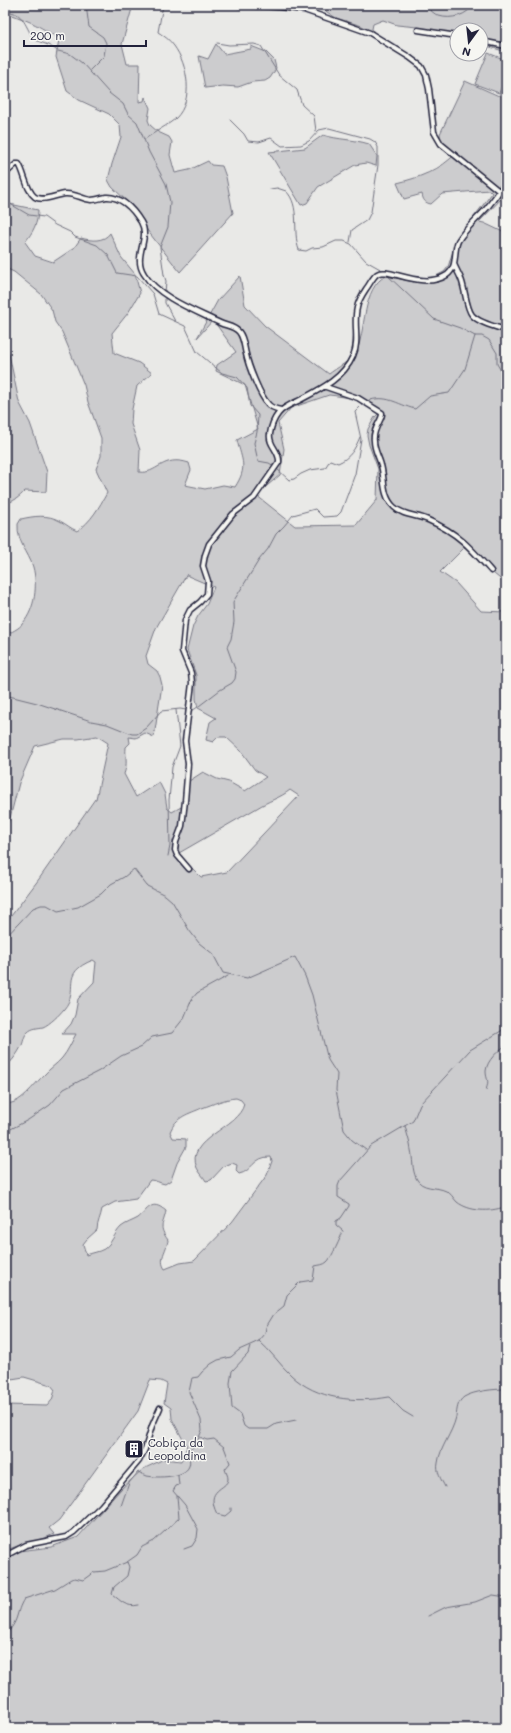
<svg xmlns="http://www.w3.org/2000/svg" width="511" height="1733" font-family="Mali,sans-serif">
<rect width="100%" height="100%" fill="#e9e9e7"/>
<filter id="ink" filterUnits="userSpaceOnUse"><feTurbulence type="fractalNoise" baseFrequency=".025" numOctaves="2"/><feDisplacementMap in="SourceGraphic" scale="8" xChannelSelector="R" yChannelSelector="G"/><feConvolveMatrix kernelMatrix="1 2 1 2 8 2 1 2 1" color-interpolation-filters="sRGB"/></filter>
<g filter="url(#ink)">
<path fill="#ccccce" stroke="#777784" fill-rule="evenodd" d="M9,5H133L122,44L127,64H140L139,102L144,101L145,97L150,108L148,120L150,125L158,132L169,137L172,142L170,155L175,173L189,170L208,161L211,165L222,166L226,177L233,213L180,272L147,230L139,215L133,207L112,187L108,180L112,164L121,137L120,125L109,114L79,100L67,91L56,57L59,39C43,28 29,20 11,15L8,9Z
M289,5H506V52L481,44V30H457V39L417,27L397,25L383,20L373,24L372,29L374,33L362,26L336,18L324,10Z
M216,44L224,54L251,49V46L266,52L274,60L276,68L274,72L270,78L265,81L252,82L238,87L223,86L205,88L199,56L208,59Z
M488,53L506,60V75L499,93L475,84Z
M506,80V194L479,222L484,223L503,232H506V583C490,573 479,558 468,544L440,572L456,583L481,611L506,612V1728H5V1558L19,1551L51,1547L78,1537L121,1489L143,1469L164,1459L181,1461L187,1447L172,1419L171,1408L164,1403L167,1384L161,1381L150,1380L138,1411L59,1520L49,1528L54,1534C38,1542 21,1543 5,1551V1405L47,1406L52,1400L55,1390L51,1385L24,1377L5,1380V1103C19,1107 35,1083 44,1075C49,1069 57,1064 62,1058C68,1051 72,1041 76,1034H62L71,1024L75,1015L78,999L94,982L96,962L93,960C58,974 81,989 64,1009C59,1015 50,1024 43,1027C38,1028 32,1028 28,1032C24,1035 24,1040 22,1045C18,1053 12,1062 5,1067V924L39,879L95,799H96L108,743L97,736L78,739H64L35,746L19,783L10,818L5,829V635C11,632 19,629 23,623C35,609 38,585 33,567C28,551 17,543 18,524L21,519C34,516 48,514 60,521C66,524 70,528 77,531C91,522 99,507 107,493L96,469L101,456V438L88,402L84,385L62,332L55,322L52,310L41,294L14,272L5,268V203L38,210C38,223 33,232 25,242L35,256L53,262L74,248L81,238C91,241 104,242 110,233L121,257L135,274L140,293L128,313L112,333L114,353L139,363L152,373L137,386L132,409L131,424L140,450L139,472C157,475 162,454 189,463L191,470L185,485L205,489L223,485L235,487C248,467 242,461 237,440L258,429L245,385L216,371L217,365L236,352L213,320L197,338L218,300L240,276L245,305L265,326L329,374C335,369 353,359 356,353C366,332 362,287 386,276L414,282L417,279L434,277L444,272L448,267L456,241L492,193L489,190L442,194L431,204C425,203 423,200 422,194L404,199L397,183C418,178 441,170 456,153L441,142L440,134L465,81L499,96ZM329,395C348,397 365,400 381,411L375,417L368,429L367,435L369,445L378,469L377,500L356,525L295,526L256,495L280,475L284,449L278,423L291,408ZM187,574L188,576L214,587L207,604L198,616L193,626L187,650L196,675V699L198,708L216,718L210,722L206,740L213,742L218,737H226L241,751L255,770L266,777L245,791L229,782L217,779L203,772L189,781L183,806L172,812L167,808L165,794L159,782L136,797L124,774C128,764 125,757 126,747L130,743L129,737L136,738L145,733L154,737L162,685L160,677L157,671L148,664L146,656L156,628ZM290,790L299,796L227,872L201,877L179,855V853C205,838 231,823 257,808C268,801 280,798 290,790ZM236,1098L241,1100L244,1104C239,1128 184,1139 197,1168C199,1172 203,1176 206,1181L211,1180L224,1166L232,1163L237,1165L236,1171L239,1174C252,1172 253,1156 271,1157L272,1161L267,1175L232,1222L194,1261L180,1263L165,1269C158,1259 167,1250 168,1240C158,1226 163,1226 166,1211C151,1198 148,1210 138,1218C133,1221 126,1223 121,1227C114,1234 112,1243 104,1249C99,1252 91,1253 86,1255L83,1244L87,1239L97,1230C97,1223 101,1216 102,1209L115,1202L136,1199L150,1180C156,1180 159,1183 165,1184L171,1180L177,1163L186,1147V1139L173,1138L170,1132C176,1116 189,1114 202,1108C214,1104 223,1099 236,1098Z
M323,135C339,140 353,139 369,144L377,156L376,166L366,163L355,165L318,187L307,203L301,205L269,152L305,148Z
M5,344L8,349L19,402L30,423L47,472L46,492L25,491C19,497 14,502 5,503Z"/>
<g fill="none" stroke-linecap="round" stroke-linejoin="round">
<path stroke="#71717f" stroke-width="1" d="M86,5L89,27L103,37L106,43L104,56L90,70
M424,5C429,9 434,14 439,16C451,20 468,15 473,5
M5,12C25,10 25,29 35,40L48,45L58,51L70,54L82,63L109,93L123,104L128,114L137,122L149,152L166,184L170,202L168,227L160,247L164,275L166,281L165,293
M217,43L229,45L254,44L261,46L279,75L297,90L302,105L314,116L316,131
M230,120L244,134L248,141L259,142L271,138L282,146L301,145L309,141L319,130L329,128L370,139L375,142L378,147V165L371,212L367,220L352,230L350,242
M145,139C153,133 170,124 176,118C194,100 188,65 174,46C170,40 164,36 158,32L163,5
M270,189L277,188L286,191C301,206 292,231 299,250L306,251L312,248L323,247L336,241H344L351,244L366,261L382,270
M5,201L29,215L44,217L55,225L70,232L75,237L97,245L108,255L117,273L137,276L153,294L159,314L185,326L197,352L222,373L237,377L247,388L250,406L258,415L257,432L254,443L258,461L269,463L274,466
M387,275L434,319L460,328L475,336H482L489,340L497,353V364L506,379
M165,297V303L175,321
M367,401C387,394 396,404 415,409L430,396L449,393L465,369L475,336
M276,468L289,480L294,479L301,474L310,470L325,468L330,460L338,463C350,458 355,449 360,437
M5,695L37,703L91,721L107,724L132,734H137L146,728L161,711L180,709L186,710
M189,711L195,709L220,690L232,683L235,679L236,672L227,647L231,639L234,622L233,602L259,560L268,549L276,534L284,526L293,515L315,509L323,517L337,516L341,512L355,474L361,439L355,412L364,403
M168,856L170,846L169,800L172,767L180,746L176,710
M5,938L33,908L41,905H47L58,911L78,907L101,894L111,884L124,877L134,869L147,886L165,895L172,901L189,930L199,943L213,954L223,973L247,978L295,957L305,976L312,995L328,1060L337,1074L336,1090L344,1130L352,1140L366,1150
M486,1090C490,1079 486,1080 486,1071C487,1060 498,1051 506,1045
M405,1126C407,1134 410,1142 411,1150C413,1159 412,1169 416,1178C422,1190 436,1186 446,1191C451,1193 453,1198 457,1202C470,1212 490,1212 504,1207
M5,1132L28,1120L50,1105L64,1089L99,1071L121,1056L141,1047L152,1037L172,1033L184,1018L192,999L197,993L228,976
M259,1341C271,1351 280,1365 291,1375C317,1400 356,1403 389,1397L403,1411L413,1417
M250,1347L248,1354L232,1371L230,1383L232,1408L240,1414L244,1426L248,1429H268L276,1424L296,1420
M200,1437L207,1440L214,1439L224,1447L230,1463L225,1469C226,1473 228,1475 228,1479C227,1490 204,1488 217,1514L225,1516L231,1511V1508
M178,1476L179,1485L176,1486L173,1491L185,1505L198,1529L197,1538L192,1546L184,1549
M445,1487C441,1479 436,1472 438,1463C440,1447 452,1434 456,1417C457,1410 457,1402 464,1397C474,1391 494,1389 506,1389
M121,1506L129,1483L138,1472C141,1473 144,1475 147,1476C157,1478 185,1478 189,1466C191,1461 188,1455 189,1450L196,1445L202,1430L201,1420L189,1392L192,1378L198,1377L202,1372L211,1364L218,1360L231,1357L239,1350L259,1341L265,1334L266,1327L274,1314L284,1306L287,1295L300,1282L313,1280L315,1266C319,1265 324,1265 327,1262C331,1259 341,1237 343,1231L336,1225V1221L341,1218L349,1206V1204L338,1197V1186L340,1181L371,1146L413,1121L420,1104L470,1050L506,1028
M127,1562L129,1567L127,1576L114,1587L112,1594C121,1601 126,1608 139,1605
M428,1616L446,1607L475,1602L493,1595L506,1597
M5,1635C20,1621 15,1613 24,1599L55,1589L71,1579L75,1578L83,1580L94,1572L105,1571L127,1562L137,1555L142,1547L154,1541L179,1518L177,1496"/>
<g stroke="#22223b" stroke-width="7">
<path id="minor" d="M239,5L279,7L304,10L370,33L409,57L421,66L426,75L429,89L434,132L441,144L499,191
M418,30L457,36
M481,41L506,46
M5,174L16,164H19C25,174 26,190 35,197C43,202 56,195 65,194C74,193 82,199 91,200C96,200 101,198 106,197C122,196 133,209 141,222C151,239 132,256 144,274C159,298 196,311 220,323C226,326 234,326 239,332C244,338 244,347 246,354C248,365 260,396 268,404C271,408 276,409 281,410
M454,264C456,269 459,274 461,279C465,288 466,308 472,315C479,323 496,327 506,330
M326,387L358,398L382,413C383,420 372,428 374,441C374,450 379,457 381,465C385,479 382,496 394,507C403,516 418,515 428,520C458,533 470,547 491,571
M189,869L177,855L175,850L176,842L182,826L185,801L188,764L185,741L192,683L191,673L182,651L185,620L190,610L200,602L207,594L208,581L203,566L205,555L209,544L233,514L254,498L279,462C280,451 268,445 270,434C271,427 274,419 278,414C282,408 291,404 298,401C319,390 343,379 353,356C360,341 353,323 357,308C358,301 362,295 366,289C370,284 372,278 377,274C387,266 422,291 447,275C458,267 453,252 458,241C465,229 476,220 486,209C493,201 499,191 506,183
M5,1556L26,1545L66,1537L74,1532L101,1506L139,1461L145,1449L152,1426L160,1408"/>
</g>
<use href="#minor" stroke="#f6f6f2" stroke-width="4"/>
</g>
</g>
<defs>
<g id="building-square" transform="scale(1)"><rect x="-9" y="-9" width="18" height="18" rx="4" fill="#22223b" stroke="#f6f6f2"/><path d="M-4-6H4V6H1V3H-1V6H-4ZM-2.5-4.3h1.7v1.8h-1.7ZM.8-4.3h1.7v1.8H.8ZM-2.5-1h1.7V.8h-1.7ZM.8-1h1.7V.8H.8Z" fill="#fff"/></g>
</defs>
<g fill-rule="evenodd">
<use href="#building-square" x="134" y="1449"/>
</g>
<g text-anchor="middle" stroke-width="3" stroke-linejoin="round" paint-order="stroke">
<g font-size="11" fill="#22223b" stroke="#f6f6f2" text-anchor="start">
<text x="148" y="1447">Cobiça da<tspan x="148" dy="13">Leopoldina</tspan></text>
</g>
</g>
<rect width="511" height="1733" fill="none" stroke="#f6f6f2" stroke-width="20"/>
<rect x="10" y="10" width="491" height="1713" fill="none" stroke="#22223b" stroke-width="1.5" filter="url(#ink)"/>
<g transform="translate(469 42) rotate(195)"><circle r="19" fill="#f6f6f2" stroke="#a1a1a9"/>
<path d="M0-3L7 15L0 10L-7 15Z" fill="#22223b"/>
<text y="-6" font-size="11" font-weight="bold" text-anchor="middle" fill="#22223b">N</text>
</g>
<path d="M24 40v6h122v-6" fill="none" stroke="#22223b" stroke-width="2"/>
<text x="30" y="40" font-size="12" fill="#22223b" stroke="#f6f6f2" stroke-width="3" paint-order="stroke">200 m</text>
</svg>
